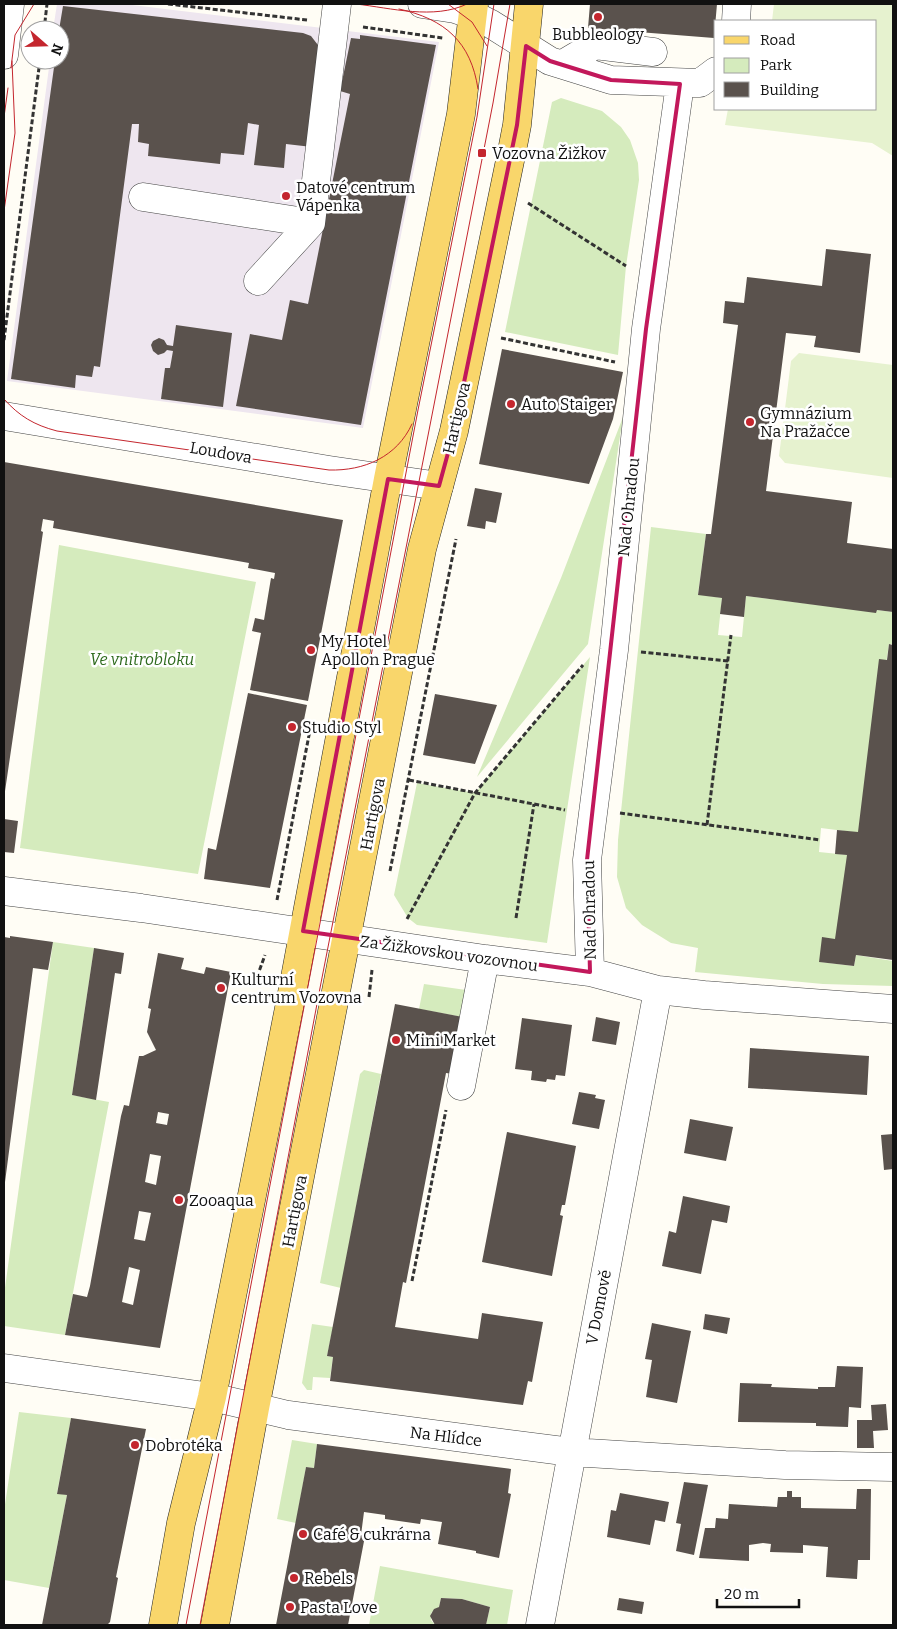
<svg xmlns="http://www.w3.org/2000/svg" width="897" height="1629" font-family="Bitter,serif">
<rect width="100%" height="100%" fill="#fffdf5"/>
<path fill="#eee6ef" d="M57,4H124L439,42L363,428L7,381L50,60H60V30H53Z"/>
<path fill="#d5ebbd" d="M561,98L602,111L621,127L630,140L638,163L639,180L626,266L618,355L505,332L552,102Z
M623,417L588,644L477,777L561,578Z
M651,527L706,534L698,594L722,598L718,635L742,637L746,596L876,612L877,610L893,612L892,644H889L860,833L821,828L819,852L848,855L836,940L823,938L820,962L854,966L856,955L893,961V986L823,984L695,972L698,948L671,943L642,925L626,908L617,877L618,840Z
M59,545L256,582L198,874L20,848Z
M590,657L547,943L417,925L408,918L394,895L417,783L475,793Z
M53,942L94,948L72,1095L109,1102L65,1335L4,1326V1295Z
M424,984L473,991L468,1018L419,1009Z
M364,1070L381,1074L341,1288L320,1283L360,1074Z
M312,1324L333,1327L327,1356L333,1357L330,1378L313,1377L312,1390H307L302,1383Z
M19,1412L71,1418L57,1493L67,1495L49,1588L4,1580V1511Z
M292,1440L317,1444L314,1468L306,1467L296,1523L277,1519Z
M380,1566L513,1590L507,1625H486L490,1607L462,1599L441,1598L439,1607L431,1613V1620L435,1625H369Z"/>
<path fill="#e6f2cf" d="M774,4H893V156L872,143L725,125L728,109H876V21H772Z
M799,353L893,365V478L785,463L779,456L791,361Z"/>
<path fill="#5a524d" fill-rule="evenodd" d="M590,4H717L714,38L588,28Z
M63,6L303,33L311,36L321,49L312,147L286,144L284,168L254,165L259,125L248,123L244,155L221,153L220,164L148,156L149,144L138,142L139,124H132L100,367L94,366L92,377L76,375L75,388L11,379L55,60H60L59,30Z
M360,35L436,45L361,425L236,406L250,334L282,340L290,300L308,304L350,94L340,91L351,38L360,39Z
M826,249L871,254L860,353L814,347L816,336L786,333L766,491L852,502L847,543L893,549V612L877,610L876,613L746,596L744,617L720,614L722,598L698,595L706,534H711L738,325L723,323L725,301L744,303L747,277L822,286Z
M176,325L232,333L223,407L161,399L165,368H170L173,351L167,350L164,353L158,355L153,351L151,345L153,341L159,338L164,340L167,345L173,346Z
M502,349L623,372L613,419L589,484L479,464Z
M4,462L343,520L308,701L250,690L261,633L252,631L255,618L264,620L271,578L274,579L275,573L248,568L249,563L53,528L54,521L43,519L41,531L43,532L4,798Z
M475,488L502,493L496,523L486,521L485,529L467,526Z
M889,644L893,645V960L856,955L854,966L819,962L822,937L835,939L847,855L835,854L837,830L858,832L879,659L887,660Z
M248,693L307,705L270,888L204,879L208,848L216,850Z
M435,694L497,705L475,764L423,755Z
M4,819L18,821L14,853L4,852Z
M10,936L53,942L48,970L33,968L5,1182L4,937L10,938Z
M94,948L124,953L121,974L115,973L96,1100L72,1095Z
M158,953L184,958L181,969L204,974L206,967L231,972L160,1348L65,1335L73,1294L87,1297L90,1286L121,1116L124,1105L129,1106L139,1056H143L156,1050L147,1032L151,1009L148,1008ZM158,1112L169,1114L167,1125L156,1123ZM150,1154L161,1156L156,1185L145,1182ZM139,1211L151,1213L145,1241L134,1239ZM129,1267L140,1270L133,1305L122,1302Z
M395,1004L468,1018L453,1074L446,1073L406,1283L403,1282L395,1327L478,1339L482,1313L543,1322L532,1382L528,1381L523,1405L330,1381L333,1357L327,1356Z
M596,1017L620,1022L616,1045L592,1041Z
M522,1018L572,1025L565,1076L556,1075L555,1080L547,1079L546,1082L531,1080L532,1071L515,1069Z
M750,1048L869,1056L867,1095L748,1088Z
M579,1092L596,1095L595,1098L605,1100L599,1129L572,1124Z
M690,1119L733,1127L726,1161L684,1153Z
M507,1132L576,1146L565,1205H562L560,1215L563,1216L552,1276L482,1262Z
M893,1134V1169L884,1170L881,1135Z
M683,1196L730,1206L727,1223L712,1220L701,1274L662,1266L669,1231L676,1233Z
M705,1314L730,1318L727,1334L703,1329Z
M652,1323L691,1331L677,1403L646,1397L652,1360L645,1359Z
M837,1366L863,1367L861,1408L849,1407L848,1427L816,1426V1423L738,1422L740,1383L772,1384L771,1387L818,1389V1387H835Z
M886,1404L888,1430L873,1431L874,1448H857V1420H872L871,1405Z
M71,1418L146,1429L116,1577L118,1578L110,1622L107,1625H42L67,1495L57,1494Z
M317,1444L511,1469L508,1493L511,1494L499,1558L476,1553V1551L438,1544L442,1522L421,1519L420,1524L385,1519V1515L364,1512L361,1535L365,1536L348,1625H276L306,1467L314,1468Z
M684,1482L708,1485L694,1555L676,1551L681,1524L676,1523Z
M857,1489H871L870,1560H858L857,1579L826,1577L828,1547L803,1545V1553L770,1552L771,1544L763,1543L749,1545V1561L699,1558L705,1528H715L716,1518L728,1519L729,1504L777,1507L778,1497H787V1491H792V1497H801V1508L856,1509Z
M620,1493L669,1502L665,1522L655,1520L650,1545L607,1537L611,1510L616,1511Z
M441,1598L462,1599L490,1607L486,1625H435L430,1616L434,1609L439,1607Z
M619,1598L644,1602L642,1614L617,1610Z"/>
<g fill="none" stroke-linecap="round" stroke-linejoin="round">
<g stroke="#444" stroke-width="29">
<path id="minor" d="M422,4L455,9L473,15L491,24L550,61L611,80L700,83L716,71
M736,21L737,4
M4,55L10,4
M563,64L595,45L653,52
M143,197L311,223L337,4
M258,281L311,223
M4,416L329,470L439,486
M4,891L141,908L485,959L590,972L658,990L704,995L893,1009
M590,972L587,860L614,650L646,329L680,84
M461,1086L485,959
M4,1368L212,1397L288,1415L571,1452L785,1465L893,1467
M540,1625L658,990"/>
</g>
<g stroke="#222" stroke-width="29">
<path id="major" d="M163,1625L181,1523L212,1397L294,983L388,479L461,114L474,4
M215,1625L255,1408L422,549L454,431L512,151L517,125L529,4"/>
</g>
<path stroke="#333" stroke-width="3" stroke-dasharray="5 2.5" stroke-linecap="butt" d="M168,4L307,20
M363,27L443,38
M44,30L47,4
M528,203L626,266
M501,338L615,362
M4,340L40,60
M641,652L728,661
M409,780L565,810
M620,813L820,840
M707,825L731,635
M390,871L456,539
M277,900L310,730
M516,918L534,804
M407,919L475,793L583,665
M257,977L265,955
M369,997L372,970
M412,1281L446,1110"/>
<use href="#minor" stroke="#fff" stroke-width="28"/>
<use href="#major" stroke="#f9d66b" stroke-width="28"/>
<path stroke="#c4262e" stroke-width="1" d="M356,4C391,8 434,20 467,4
M448,4L472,22L487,46
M399,9C445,19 471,42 478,89
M11,68L15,35L34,4
M4,117L8,88
M4,211L15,133L12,61
M4,399C19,416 34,425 57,431L329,470C364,471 397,457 412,424
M186,1625L418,410L477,117L494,4
M200,1625L320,988L493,103L510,4"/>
</g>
<path fill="none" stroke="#c2185b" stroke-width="4" stroke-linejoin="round" d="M526,46L550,61L611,80L680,84L646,329L587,860L590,972L303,931L388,479L439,486L454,431L517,125Z"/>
<g fill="#c4262e" stroke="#fff" stroke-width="2">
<circle cx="598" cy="17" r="5"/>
<rect x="477" y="148" width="10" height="10" rx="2.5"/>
<circle cx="286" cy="196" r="5"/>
<circle cx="511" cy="404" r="5"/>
<circle cx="750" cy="422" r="5"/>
<circle cx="311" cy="650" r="5"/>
<circle cx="292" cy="727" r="5"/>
<circle cx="221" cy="988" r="5"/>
<circle cx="396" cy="1040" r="5"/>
<circle cx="179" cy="1200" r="5"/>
<circle cx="135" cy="1445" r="5"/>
<circle cx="303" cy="1534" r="5"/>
<circle cx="294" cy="1578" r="5"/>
<circle cx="290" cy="1607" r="5"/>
</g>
<g text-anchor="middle" stroke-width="5" stroke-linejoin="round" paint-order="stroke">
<g font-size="16" fill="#111" stroke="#fff" text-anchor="start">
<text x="598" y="40" text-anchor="middle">Bubbleology</text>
<text x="492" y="159">Vozovna Žižkov</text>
<text x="296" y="193">Datové centrum<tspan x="296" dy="18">Vápenka</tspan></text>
<text x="521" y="410">Auto Staiger</text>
<text x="760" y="419">Gymnázium<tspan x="760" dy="18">Na Pražačce</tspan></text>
<text x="321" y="647">My Hotel<tspan x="321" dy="18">Apollon Prague</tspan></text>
<text x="302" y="733">Studio Styl</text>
<text x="231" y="985">Kulturní<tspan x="231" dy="18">centrum Vozovna</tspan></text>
<text x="406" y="1046">Mini Market</text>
<text x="189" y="1206">Zooaqua</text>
<text x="145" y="1451">Dobrotéka</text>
<text x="313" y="1540">Café &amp; cukrárna</text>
<text x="304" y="1584">Rebels</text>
<text x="300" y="1613">Pasta Love</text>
</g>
<g font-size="16" fill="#111" stroke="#fff">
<text transform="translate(456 418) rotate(-77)" y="6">Hartigova</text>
<text transform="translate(221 452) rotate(10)" y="6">Loudova</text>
<text transform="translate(628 507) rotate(-84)" y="6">Nad Ohradou</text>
<text transform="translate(372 814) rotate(-79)" y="6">Hartigova</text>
<text transform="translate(589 910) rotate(-91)" y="6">Nad Ohradou</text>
<text transform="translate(449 953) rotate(8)" y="6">Za Žižkovskou vozovnou</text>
<text transform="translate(294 1211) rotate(-79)" y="6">Hartigova</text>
<text transform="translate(598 1307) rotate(-79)" y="6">V Domově</text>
<text transform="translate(446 1436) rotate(7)" y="6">Na Hlídce</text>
</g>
<g font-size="16" font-style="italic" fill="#2f6b1f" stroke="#fff">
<text x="142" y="665">Ve vnitrobloku</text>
</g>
</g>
<rect width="897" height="1629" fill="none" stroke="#111111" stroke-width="10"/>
<rect x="714" y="20" width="162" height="90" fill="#ffffff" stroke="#a0a0a0"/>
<rect x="724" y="36" width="25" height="8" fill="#f9d66b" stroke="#a0a0a0"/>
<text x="760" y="45" font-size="15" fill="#111111">Road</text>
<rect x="724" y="58" width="25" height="15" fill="#d5ebbd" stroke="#a0a0a0"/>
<text x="760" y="70" font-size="15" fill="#111111">Park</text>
<rect x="724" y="82" width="25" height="15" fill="#5a524d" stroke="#a0a0a0"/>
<text x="760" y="95" font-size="15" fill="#111111">Building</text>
<g transform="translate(45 45) rotate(110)"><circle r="24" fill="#ffffff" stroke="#a0a0a0"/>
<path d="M0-4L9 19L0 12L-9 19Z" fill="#c4262e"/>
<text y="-8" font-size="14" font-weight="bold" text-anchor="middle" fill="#111111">N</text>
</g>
<path d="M717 1599v8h82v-8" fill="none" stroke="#111111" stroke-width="2.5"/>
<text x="724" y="1599" font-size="15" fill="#111111" stroke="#ffffff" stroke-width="4" paint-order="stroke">20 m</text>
</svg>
